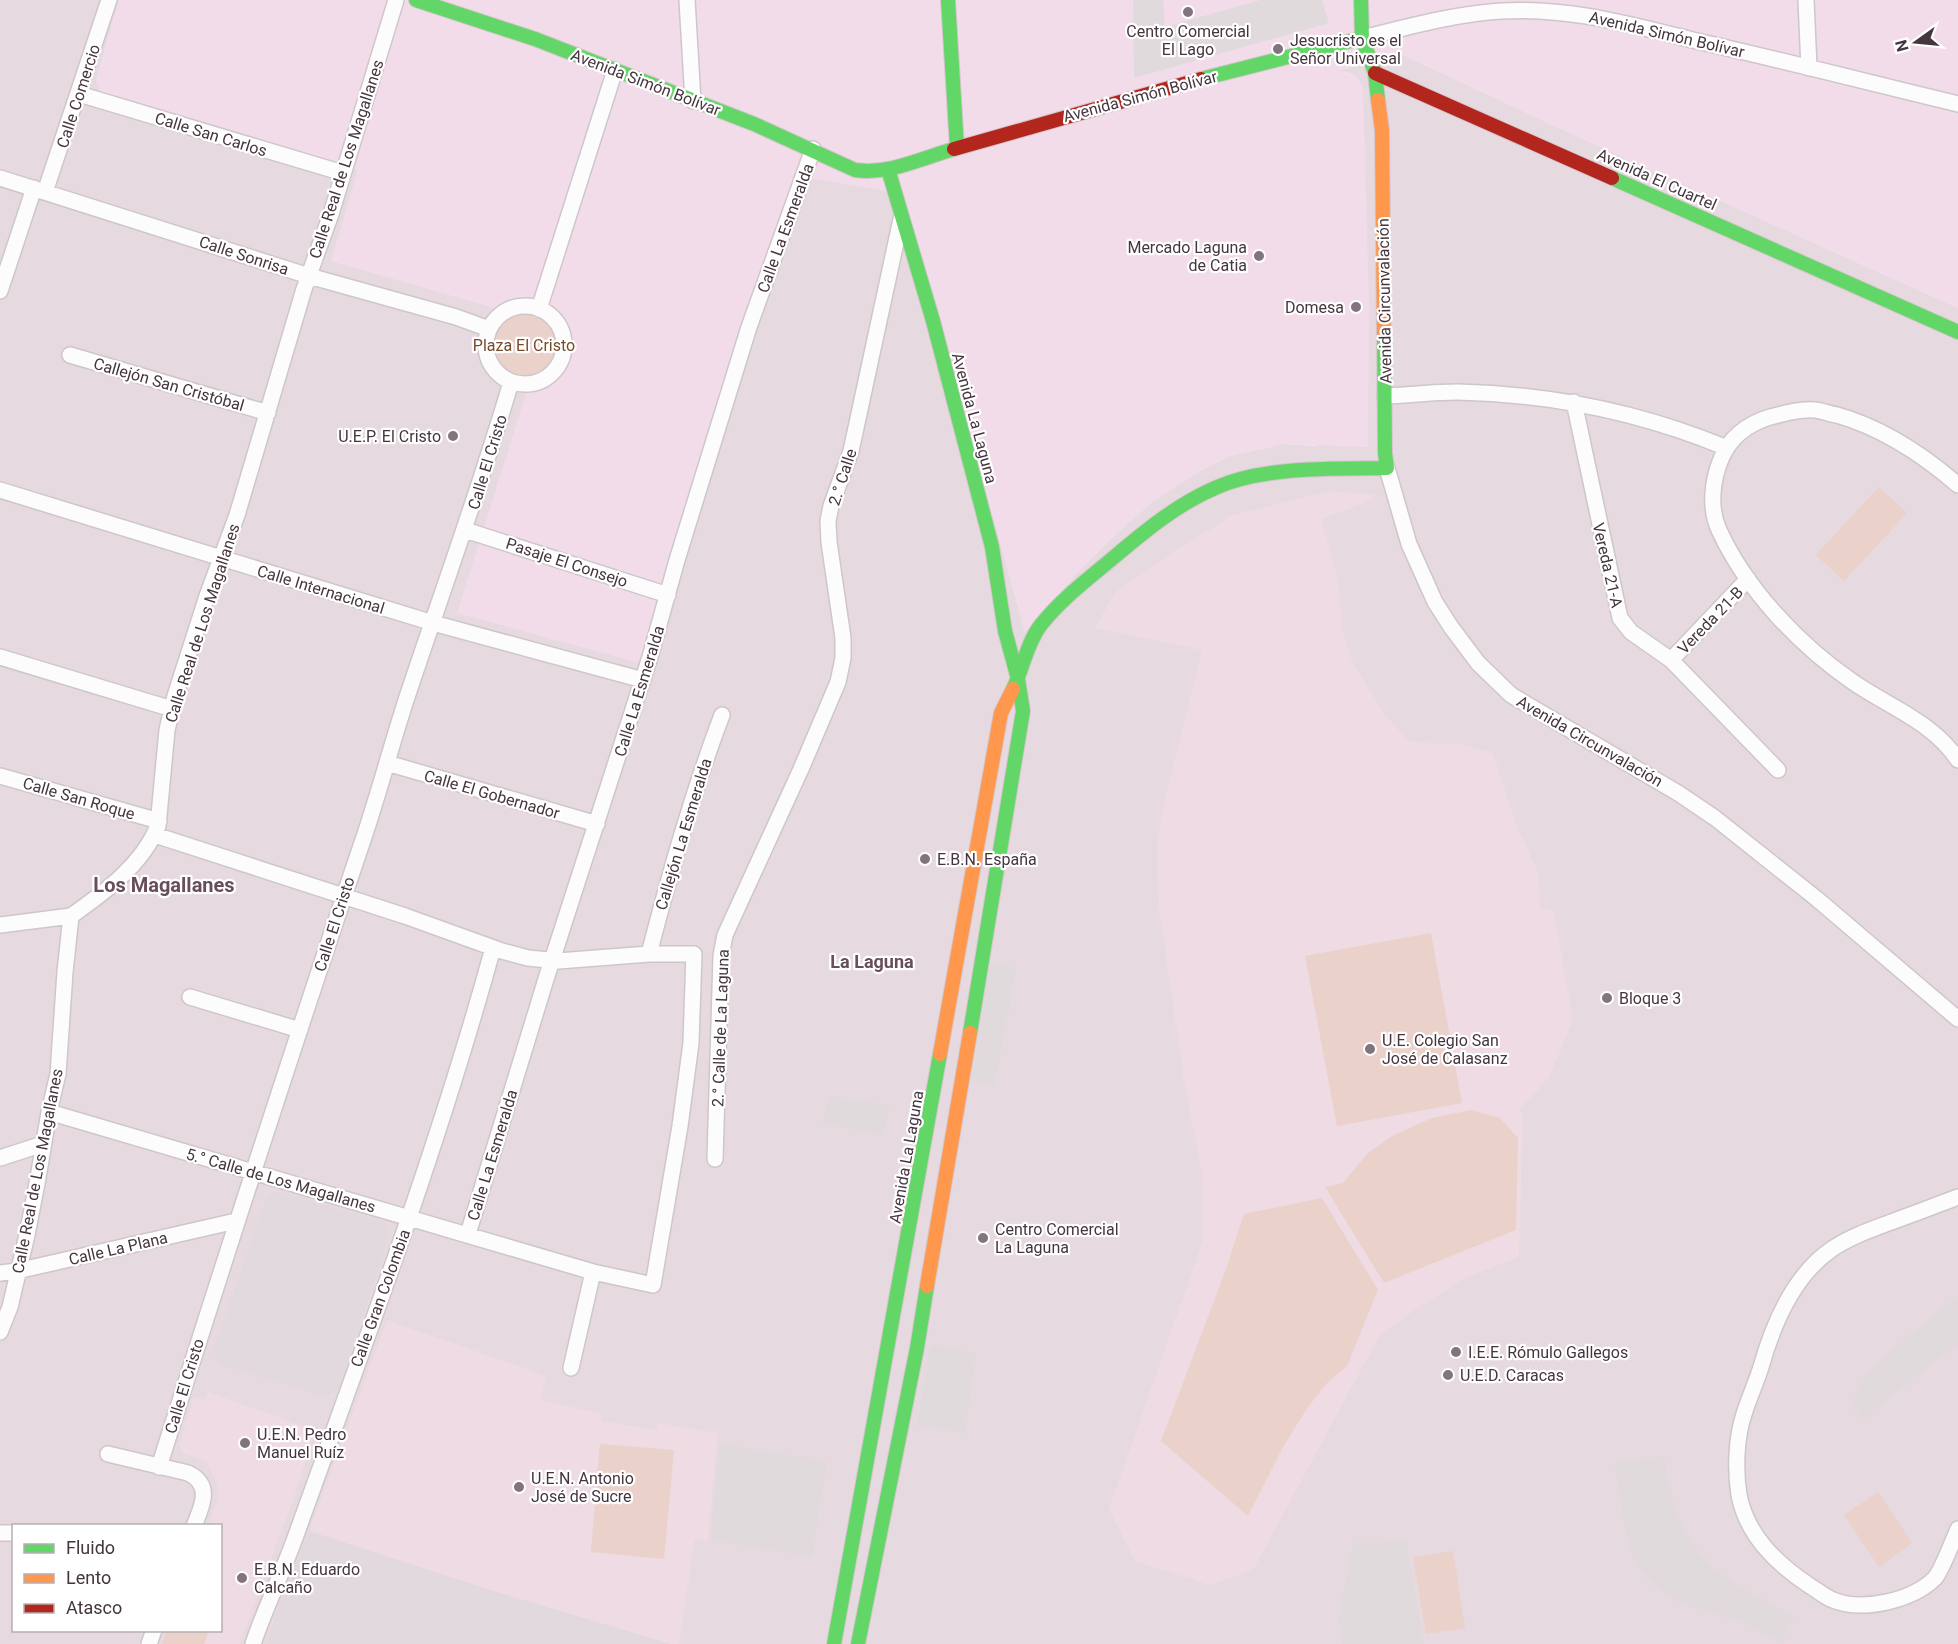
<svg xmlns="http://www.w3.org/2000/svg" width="1958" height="1644" font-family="Roboto,sans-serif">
<rect width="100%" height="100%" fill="#f0e9ec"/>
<path fill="#e6d9df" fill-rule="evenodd" d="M0,0H119L96,81L358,170L332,261L501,304L510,301H531L545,305L558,314L566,326L570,341L569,358L563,372L553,381L526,394L717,434L794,175L904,194L1025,632L1074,576L1114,536L1153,501L1200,471L1230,456L1283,444L1316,446L1360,81L1350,73L1336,71L1403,55L1561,129L1958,308V1644H0ZM14,1526H220V1630H14Z"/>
<path fill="#f2dce9" d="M119,0H1958V308L1561,129L1403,55L1338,70L1356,76L1363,86L1369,302L1368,447L1283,444L1230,456L1200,471L1153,501L1114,536L1074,576L1025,632L904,194L794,175L717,434L643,664L457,613L526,394L553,381L563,372L569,358L570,341L566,326L558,314L545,305L531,301H510L494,308L331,261L358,170L102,95L96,81Z"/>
<path fill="#e1d9dd" d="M279,1192L384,1223L389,1236L339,1388L325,1396L220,1364L213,1352L267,1197Z
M309,1531L497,1592L671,1644H268L275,1618Z"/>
<path fill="#eedbe4" d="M1328,491L1375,494L1373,500L1321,519L1335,568L1339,585L1342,629L1352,661L1385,715L1408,740L1439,745L1458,743L1493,753L1518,829L1539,874L1540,909L1554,910L1573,1020L1549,1078L1518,1111L1523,1114L1519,1257L1468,1277L1413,1311L1379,1337L1253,1570L1209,1585L1135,1561L1109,1509L1203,1240L1202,1173L1185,1087L1159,907L1158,875V840L1163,806L1202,650L1094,628L1116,592L1178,548L1216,526L1229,516Z
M387,1320L546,1376L541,1400L602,1414L601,1421L656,1430L658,1423L718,1433L708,1541L695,1539L679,1644H671L497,1592L309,1531Z
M208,1392L306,1427L314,1435L294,1497L240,1644H162L167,1631L220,1630V1526L208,1525L218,1499L217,1483L206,1461L182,1453L179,1445L194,1397L205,1400Z"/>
<path fill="#ead1ca" d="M492 345a33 33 0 1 1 66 0a33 33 0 1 1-66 0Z
M1879,487L1907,513L1844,581L1816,555Z
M1431,933L1462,1103L1337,1126L1305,956Z
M1471,1110L1500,1118L1518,1138L1516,1230L1384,1283L1325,1187L1343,1183L1368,1153L1392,1136L1432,1118Z
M1322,1198L1378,1290L1347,1366L1327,1383L1308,1407L1283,1447L1248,1516L1161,1441L1225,1272L1244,1214Z
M600,1444L674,1450L664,1559L591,1552Z
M1878,1492L1912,1543L1879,1567L1844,1515Z
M1453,1551L1465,1628L1426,1634L1413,1557Z
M167,1631V1630L209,1631L204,1644H162Z"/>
<path fill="#e1dadd" d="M1133,0H1163L1165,27L1260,0H1322L1329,23L1134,78Z
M988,963L1016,968L995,1085L967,1080Z
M828,1096L889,1106L884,1135L823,1124Z
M1958,1296V1344L1863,1419L1853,1406V1401L1867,1372L1893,1349Z
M930,1345L976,1354L965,1433L917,1425Z
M719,1444L827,1461L812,1557L711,1540Z
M1664,1456L1673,1504L1686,1534L1700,1554L1713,1568L1741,1587L1793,1617L1781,1643L1744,1623L1684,1604L1660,1590L1640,1570L1633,1556L1625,1529L1615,1463Z
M1406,1542L1424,1644H1342L1338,1619L1353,1544Z"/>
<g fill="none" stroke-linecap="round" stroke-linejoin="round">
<g stroke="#cec7ca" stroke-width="18">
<path id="street" d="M687,0L693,101
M1806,0L1809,68
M1362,38C1408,27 1454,14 1501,11C1570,7 1631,25 1697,41C1785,61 1871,83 1958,104
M79,94L343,173
M0,178L309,276L456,317L489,329
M45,192L109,0
M0,291L34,188
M486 345a39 39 0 1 1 78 0a39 39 0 1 1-78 0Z
M539,309L615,70
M70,355L268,413
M1385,396C1409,395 1434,392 1458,392C1552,394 1640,412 1727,448
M1574,402L1620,618L1631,632L1671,660L1778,770
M1387,468L1409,544L1435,602L1451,627L1478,663L1511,695L1678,793L1715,818L1817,899L1958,1019
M1958,485C1922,454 1883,428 1837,415C1830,414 1823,411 1815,410C1800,409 1785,413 1770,417C1747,424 1730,437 1721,459C1712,481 1709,508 1719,530C1746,589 1800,646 1853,682C1889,707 1933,722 1958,760
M0,490L433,623L643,680
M465,530L668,595
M0,657L172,709
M1671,660L1748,579
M387,763L597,824
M0,776L159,821
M0,925L71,916
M649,954C670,873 692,794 722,715
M190,997L300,1030
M49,1112L593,1272L653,1285L680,1126L691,1043L694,954H649L558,961L528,958L502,951L405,916L155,835
M0,1158L43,1144
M715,1159L721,956L725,935L801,769L838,682L843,658V638L829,542L828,521L831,506L851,451L901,219
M1958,1197C1937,1205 1916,1213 1894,1221C1873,1229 1851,1236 1832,1249C1794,1275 1773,1324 1761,1367C1756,1383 1749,1398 1744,1414C1736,1438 1735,1470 1739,1495C1747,1536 1777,1564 1810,1586C1817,1590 1825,1597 1833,1600C1862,1612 1912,1601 1935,1578C1942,1570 1953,1540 1958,1529
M468,1234L546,979L650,657L677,560L749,327L813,149
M0,1273L17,1271L236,1221
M0,1332L10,1307L27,1235L38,1178L49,1112L58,1074L65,972L71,916C105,892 142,865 158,826L167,730L175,696L207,596L237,515L304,289L331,214L396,0
M571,1368L593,1272
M108,1454L188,1473C213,1485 202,1506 194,1526
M159,1467C226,1255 294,1044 365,834C380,789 392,743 407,697C442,592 480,488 511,382
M0,1533H14
M149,1644L154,1630
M253,1644C265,1608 282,1574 295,1538C365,1343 438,1148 493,948"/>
</g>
<g stroke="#d5c6cc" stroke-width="16">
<path id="fast" d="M416,0L535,39L754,124L855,170C889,175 922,158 954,149
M948,0L957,148
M1361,0L1362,38L1375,73L1378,100
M1201,79L1362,38
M888,169L933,321L992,547L1005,631L1018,679L1023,711L970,1033
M1612,178L1958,332
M1013,689C1023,669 1026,645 1040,626C1060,600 1088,579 1113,558C1145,531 1176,505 1215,488C1263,466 1335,469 1387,468L1385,453L1384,336
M834,1644L940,1054
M858,1644L917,1348L927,1286"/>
</g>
<g stroke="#d5c6cc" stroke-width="16">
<path id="slow" d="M1378,100L1382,130L1384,336
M940,1054L1001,713L1013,689
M927,1286L970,1033"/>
</g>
<g stroke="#d5c6cc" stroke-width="16">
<path id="jam" d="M1375,73L1612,178
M954,149L1201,79"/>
</g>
<use href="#street" stroke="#fdfcfc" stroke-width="15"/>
<use href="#fast" stroke="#63d668" stroke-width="14"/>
<use href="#slow" stroke="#ff974d" stroke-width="14"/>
<use href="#jam" stroke="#b3261e" stroke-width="14"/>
</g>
<g fill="#81747c" stroke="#fff" stroke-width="2">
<circle cx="1188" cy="12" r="6"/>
<circle cx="1278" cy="49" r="6"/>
<circle cx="1259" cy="256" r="6"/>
<circle cx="1356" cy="307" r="6"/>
<circle cx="453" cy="436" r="6"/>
<circle cx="925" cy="859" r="6"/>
<circle cx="1607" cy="998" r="6"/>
<circle cx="1370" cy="1049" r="6"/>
<circle cx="983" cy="1238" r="6"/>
<circle cx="1456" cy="1352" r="6"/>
<circle cx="1448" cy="1375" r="6"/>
<circle cx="245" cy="1443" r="6"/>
<circle cx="519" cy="1487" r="6"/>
<circle cx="242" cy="1578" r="6"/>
</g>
<g text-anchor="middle" stroke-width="4.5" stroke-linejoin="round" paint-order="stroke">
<g font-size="16" fill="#45353f" stroke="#fff" text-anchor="start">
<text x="1188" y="37" text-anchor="middle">Centro Comercial<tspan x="1188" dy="18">El Lago</tspan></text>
<text x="1290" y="46">Jesucristo es el<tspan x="1290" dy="18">Señor Universal</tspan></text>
<text x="1247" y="253" text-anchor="end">Mercado Laguna<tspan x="1247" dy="18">de Catia</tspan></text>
<text x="1344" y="313" text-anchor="end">Domesa</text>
<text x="441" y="442" text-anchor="end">U.E.P. El Cristo</text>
<text x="937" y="865">E.B.N. España</text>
<text x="1619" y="1004">Bloque 3</text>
<text x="1382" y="1046">U.E. Colegio San<tspan x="1382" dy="18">José de Calasanz</tspan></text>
<text x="995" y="1235">Centro Comercial<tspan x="995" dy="18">La Laguna</tspan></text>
<text x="1468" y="1358">I.E.E. Rómulo Gallegos</text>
<text x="1460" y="1381">U.E.D. Caracas</text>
<text x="257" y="1440">U.E.N. Pedro<tspan x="257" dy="18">Manuel Ruíz</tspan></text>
<text x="531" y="1484">U.E.N. Antonio<tspan x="531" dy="18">José de Sucre</tspan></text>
<text x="254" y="1575">E.B.N. Eduardo<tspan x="254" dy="18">Calcaño</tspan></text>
</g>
<g font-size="16" fill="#45353f" stroke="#fff">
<text transform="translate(1667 34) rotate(13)" y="6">Avenida Simón Bolívar</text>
<text transform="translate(646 82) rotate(21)" y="6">Avenida Simón Bolívar</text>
<text transform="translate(78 96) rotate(-72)" y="6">Calle Comercio</text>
<text transform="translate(1140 96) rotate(-15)" y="6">Avenida Simón Bolívar</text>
<text transform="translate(211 134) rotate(17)" y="6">Calle San Carlos</text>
<text transform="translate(346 159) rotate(-72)" y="6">Calle Real de Los Magallanes</text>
<text transform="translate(1657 179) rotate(24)" y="6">Avenida El Cuartel</text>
<text transform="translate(785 228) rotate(-70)" y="6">Calle La Esmeralda</text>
<text transform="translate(244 255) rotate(18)" y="6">Calle Sonrisa</text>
<text transform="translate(1384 301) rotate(-91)" y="6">Avenida Circunvalación</text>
<text transform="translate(169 384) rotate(16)" y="6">Callejón San Cristóbal</text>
<text transform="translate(975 418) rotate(75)" y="6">Avenida La Laguna</text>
<text transform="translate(487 462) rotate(-73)" y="6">Calle El Cristo</text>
<text transform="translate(842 477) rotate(-72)" y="6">2.° Calle</text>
<text transform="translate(567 562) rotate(18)" y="6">Pasaje El Consejo</text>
<text transform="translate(1608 565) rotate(77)" y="6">Vereda 21-A</text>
<text transform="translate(321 589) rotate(17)" y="6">Calle Internacional</text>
<text transform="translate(1710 620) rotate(-46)" y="6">Vereda 21-B</text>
<text transform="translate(202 623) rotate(-72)" y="6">Calle Real de Los Magallanes</text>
<text transform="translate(639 691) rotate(-73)" y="6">Calle La Esmeralda</text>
<text transform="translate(1590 741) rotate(30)" y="6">Avenida Circunvalación</text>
<text transform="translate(492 794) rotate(16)" y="6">Calle El Gobernador</text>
<text transform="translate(79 798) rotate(16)" y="6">Calle San Roque</text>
<text transform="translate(683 834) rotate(-73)" y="6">Callejón La Esmeralda</text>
<text transform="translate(334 924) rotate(-72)" y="6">Calle El Cristo</text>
<text transform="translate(720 1028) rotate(-88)" y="6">2.° Calle de La Laguna</text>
<text transform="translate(492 1155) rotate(-73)" y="6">Calle La Esmeralda</text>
<text transform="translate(906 1157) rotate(-80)" y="6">Avenida La Laguna</text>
<text transform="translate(37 1171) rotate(-79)" y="6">Calle Real de Los Magallanes</text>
<text transform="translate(281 1180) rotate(16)" y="6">5.° Calle de Los Magallanes</text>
<text transform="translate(118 1248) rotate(-13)" y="6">Calle La Plana</text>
<text transform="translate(380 1298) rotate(-70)" y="6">Calle Gran Colombia</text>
<text transform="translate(184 1386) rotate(-73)" y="6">Calle El Cristo</text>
</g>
<g font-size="16" fill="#764a2a" stroke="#fff">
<text x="524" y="351">Plaza El Cristo</text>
</g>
<g font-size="18" font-weight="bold" fill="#684d5d" stroke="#fff">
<text x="872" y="968">La Laguna</text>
</g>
<g font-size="20" font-weight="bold" fill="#684d5d" stroke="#fff">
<text x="164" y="892">Los Magallanes</text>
</g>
</g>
<rect x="12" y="1524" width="210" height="108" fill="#ffffff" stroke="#b5aeb2" stroke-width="1.5"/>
<rect x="24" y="1544" width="30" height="9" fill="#63d668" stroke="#b5aeb2" stroke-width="1.5"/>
<text x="66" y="1554" font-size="18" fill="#45353f">Fluido</text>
<rect x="24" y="1574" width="30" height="9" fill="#ff974d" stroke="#b5aeb2" stroke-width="1.5"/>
<text x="66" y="1584" font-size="18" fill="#45353f">Lento</text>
<rect x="24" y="1604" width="30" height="9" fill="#b3261e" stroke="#b5aeb2" stroke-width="1.5"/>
<text x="66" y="1614" font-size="18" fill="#45353f">Atasco</text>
<g transform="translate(1916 42) rotate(255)" stroke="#ffffff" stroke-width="4.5" paint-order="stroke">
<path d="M0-4.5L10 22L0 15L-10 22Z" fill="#45353f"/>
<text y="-9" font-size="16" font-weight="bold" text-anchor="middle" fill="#45353f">N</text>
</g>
</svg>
